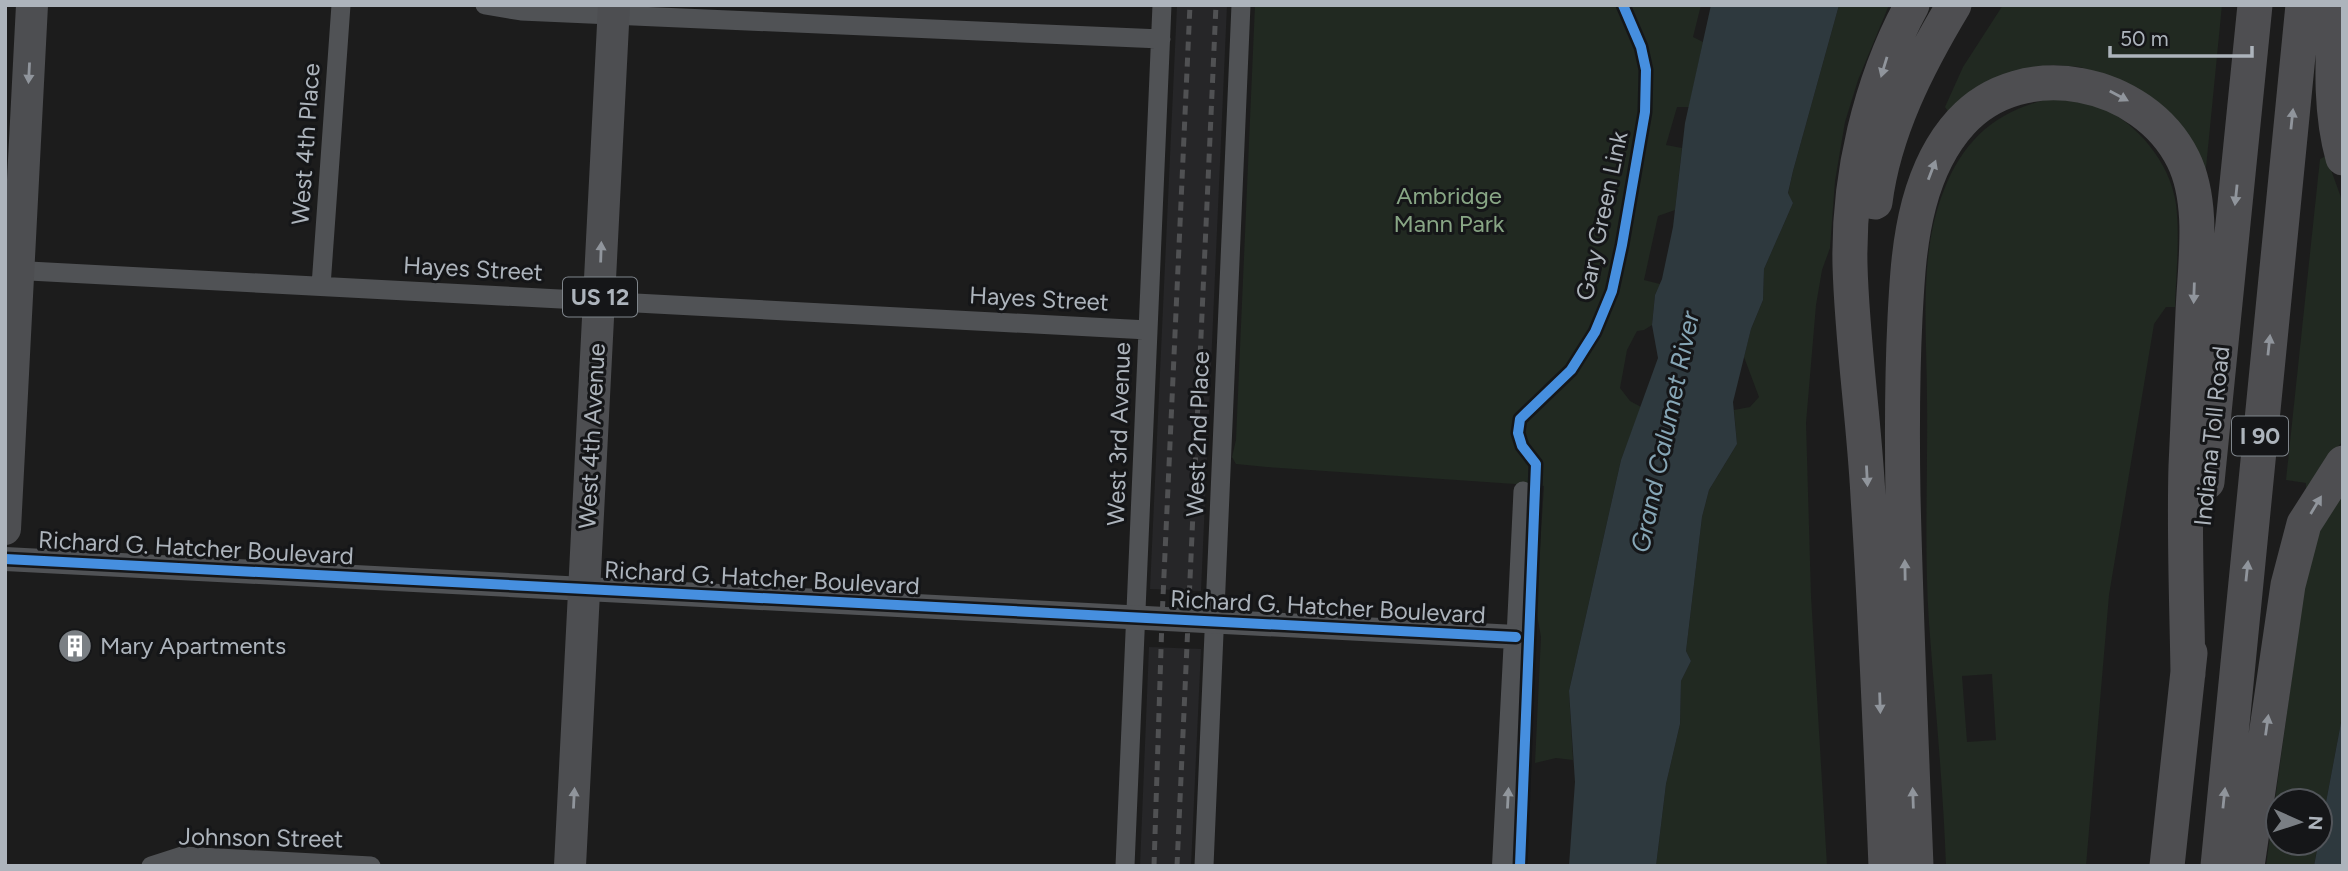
<svg xmlns="http://www.w3.org/2000/svg" width="2348" height="871" font-family="Figtree,sans-serif">
<rect width="100%" height="100%" fill="#1c1c1c"/>
<path fill="#262628" d="M1177,5H1227L1201,591L1150,589Z
M1149,647L1201,649L1191,866H1140Z"/>
<path fill="#212921" fill-rule="evenodd" d="M1255,5H1701L1693,37L1703,42L1689,107H1677L1666,145L1682,148L1675,210L1658,216L1644,280L1660,284L1655,295L1652,325L1644,330L1637,331L1627,350L1620,388L1630,401L1641,407L1621,460L1569,691L1573,760L1556,758L1535,763L1541,637L1536,609L1544,486L1267,467L1236,464L1232,457L1236,440Z
M1839,5H1889L1858,80L1845,122L1835,181L1830,248L1822,270L1816,305L1806,423L1811,596L1827,866H1656L1666,784L1680,724L1681,681L1691,661L1686,651L1702,517L1709,490L1737,444L1734,410L1750,407L1759,397L1744,357L1751,329L1763,300L1764,269L1793,203L1788,194L1793,171Z
M2003,5H2222L2205,178L2108,76L2080,67L2052,65L2025,69L1950,114L1945,107L1963,67Z
M2045,100C2063,100 2082,99 2099,106C2137,123 2170,162 2176,204C2180,238 2176,273 2175,307H2166L2154,324L2109,595L2086,866H1946C1943,784 1935,704 1929,623C1924,549 1928,474 1927,400C1927,332 1918,254 1944,190C1963,141 1995,112 2045,100ZM1992,674L1996,740L1967,742L1962,676Z
M2326,156L2343,203V441L2327,459L2306,493V483L2286,480L2320,159Z
M2343,490V712L2320,834V801H2278V843H2318L2314,866H2266L2305,581L2319,533Z"/>
<path fill="#2e393e" d="M1711,5H1839L1793,171L1788,193L1793,203L1764,269L1763,300L1751,329L1733,402L1737,444L1709,490L1702,517L1686,651L1691,661L1681,681L1680,724L1666,784L1656,866H1569L1575,782L1569,691L1621,460L1658,358L1652,325L1655,295L1662,279L1673,227L1685,123Z
M2343,712V866H2314Z"/>
<g fill="none" stroke-linecap="round" stroke-linejoin="round">
<path stroke="#505255" stroke-width="19" d="M485,5L521,11L1161,39
M10,270L1148,330
M321,286L341,5
M1516,637L1523,491
M151,866L182,856L371,866
M1125,866L1162,5
M1204,866L1241,5"/>
<path stroke="#505255" stroke-width="24" d="M5,559L1516,637L1504,866"/>
<path stroke="#4d4e51" stroke-width="32" d="M5,529L32,5
M570,866L614,5"/>
<path stroke="#4e4e51" stroke-width="35" d="M2335,5C2333,57 2329,108 2343,158
M1875,202C1884,131 1918,65 1954,5
M2207,482L2255,5
M1886,866C1881,742 1876,619 1868,496C1864,419 1852,341 1850,265C1848,177 1870,82 1912,5
M1916,866C1911,742 1906,619 1903,496C1902,436 1902,378 1905,318C1907,279 1909,242 1919,204C1927,174 1940,145 1961,122C2023,54 2144,80 2183,159C2205,203 2195,264 2193,312C2191,363 2188,414 2186,466C2184,535 2187,605 2188,674
M2167,866L2190,653
M2218,866L2303,5
M2247,866L2288,585L2304,524L2343,463"/>
<path stroke="#505153" stroke-width="5" stroke-dasharray="9 7" stroke-linecap="butt" d="M1154,866L1162,619L1190,5
M1177,866L1216,5"/>
<g stroke="#151618" stroke-width="15">
<path id="cycleway" d="M5,559L1516,637
M1520,866L1536,464L1522,446L1518,433L1520,419L1571,370L1595,332L1612,291L1622,245L1645,112L1646,70L1641,47L1623,5"/>
</g>
<use href="#cycleway" stroke="#468fdf" stroke-width="10"/>
</g>
<defs><path id="oneway-solid" d="M-6-.8H1V-3.2L6.5 0L1 3.2V.8H-6Z" transform="scale(1.75)"/></defs>
<g fill="#90959c">
<use href="#oneway-solid" transform="translate(1884 67) rotate(107)"/>
<use href="#oneway-solid" transform="translate(29 73) rotate(93)"/>
<use href="#oneway-solid" transform="translate(2119 96) rotate(28)"/>
<use href="#oneway-solid" transform="translate(2292 119) rotate(-84)"/>
<use href="#oneway-solid" transform="translate(1932 170) rotate(-69)"/>
<use href="#oneway-solid" transform="translate(2236 195) rotate(96)"/>
<use href="#oneway-solid" transform="translate(601 252) rotate(-88)"/>
<use href="#oneway-solid" transform="translate(2194 293) rotate(92)"/>
<use href="#oneway-solid" transform="translate(2269 345) rotate(-84)"/>
<use href="#oneway-solid" transform="translate(1867 476) rotate(87)"/>
<use href="#oneway-solid" transform="translate(2316 505) rotate(-59)"/>
<use href="#oneway-solid" transform="translate(1905 570) rotate(-91)"/>
<use href="#oneway-solid" transform="translate(2247 571) rotate(-84)"/>
<use href="#oneway-solid" transform="translate(1880 703) rotate(88)"/>
<use href="#oneway-solid" transform="translate(2267 725) rotate(-82)"/>
<use href="#oneway-solid" transform="translate(574 798) rotate(-87)"/>
<use href="#oneway-solid" transform="translate(1913 798) rotate(-92)"/>
<use href="#oneway-solid" transform="translate(2224 798) rotate(-84)"/>
</g>
<use fill="#91979d" href="#oneway-solid" transform="translate(1508 798) rotate(-87)"/>
<defs>
<g id="building-disc" transform="scale(1.75)"><circle r="9.5" fill="#7a7f84" stroke="#151618"/><path d="M-4-6H4V6H1V3H-1V6H-4ZM-2.5-4.3h1.7v1.8h-1.7ZM.8-4.3h1.7v1.8H.8ZM-2.5-1h1.7V.8h-1.7ZM.8-1h1.7V.8H.8Z" fill="#fff"/></g>
</defs>
<g fill-rule="evenodd">
<use href="#building-disc" x="75" y="646"/>
</g>
<g text-anchor="middle" stroke-width="6" stroke-linejoin="round" paint-order="stroke">
<g fill="#151618" stroke="#7f858b" stroke-width="2">
<rect x="563" y="277.5" width="74" height="39" rx="5"/>
<rect x="2232" y="416.5" width="56" height="39" rx="5"/>
</g>
<g font-size="23" font-weight="bold" fill="#adb4bc">
<text x="600" y="305">US 12</text>
<text x="2260" y="444">I 90</text>
</g>
<g font-size="24" fill="#adb4bc" stroke="#151618">
<text transform="translate(306 144) rotate(-86)" y="8">West 4th Place</text>
<text transform="translate(1602 216) rotate(-78)" y="8">Gary Green Link</text>
<text transform="translate(473 269) rotate(3)" y="8">Hayes Street</text>
<text transform="translate(1039 299) rotate(3)" y="8">Hayes Street</text>
<text transform="translate(1119 434) rotate(-88)" y="8">West 3rd Avenue</text>
<text transform="translate(1198 434) rotate(-88)" y="8">West 2nd Place</text>
<text transform="translate(592 436) rotate(-87)" y="8">West 4th Avenue</text>
<text transform="translate(2212 436) rotate(-84)" y="8">Indiana Toll Road</text>
<text transform="translate(196 548) rotate(3)" y="8">Richard G. Hatcher Boulevard</text>
<text transform="translate(762 578) rotate(3)" y="8">Richard G. Hatcher Boulevard</text>
<text transform="translate(1328 607) rotate(3)" y="8">Richard G. Hatcher Boulevard</text>
<text transform="translate(261 838) rotate(1)" y="8">Johnson Street</text>
</g>
<g font-size="24" fill="#88a685" stroke="#151618">
<text x="1449" y="204">Ambridge<tspan x="1449" dy="28">Mann Park</tspan></text>
</g>
<g font-size="24" fill="#adb4bc" stroke="#151618" text-anchor="start">
<text x="100" y="654">Mary Apartments</text>
</g>
<g font-size="26" font-style="italic" fill="#86a6b6" stroke="#151618">
<text transform="translate(1665 432) rotate(-78)" y="9">Grand Calumet River</text>
</g>
</g>
<rect width="2348" height="871" fill="none" stroke="#adb4bc" stroke-width="14"/>
<g transform="translate(2299 822) rotate(93)"><circle r="33" fill="#151618" stroke="#52555a" stroke-width="2"/>
<path d="M0-5L12 26L0 18L-12 26Z" fill="#7a7f84"/>
<text y="-10" font-size="19" font-weight="bold" text-anchor="middle" fill="#adb4bc">N</text>
</g>
<path d="M2110 46v10h142v-10" fill="none" stroke="#adb4bc" stroke-width="3.5"/>
<text x="2120" y="46" font-size="21" fill="#adb4bc" stroke="#151618" stroke-width="5" paint-order="stroke">50 m</text>
</svg>
